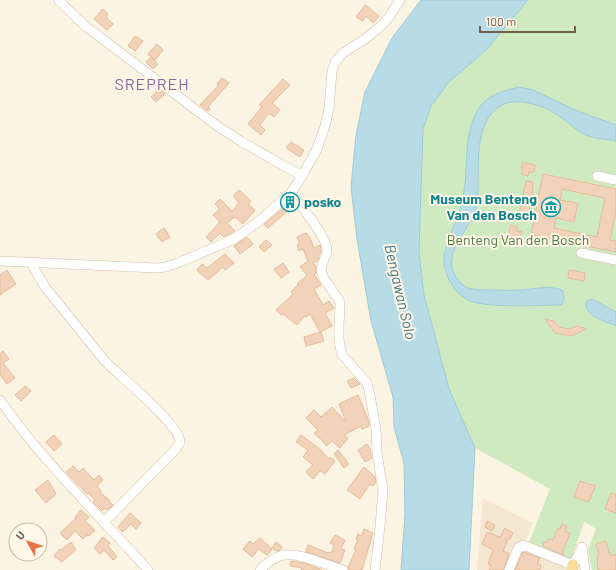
<svg xmlns="http://www.w3.org/2000/svg" width="616" height="570" font-family="Barlow,sans-serif">
<rect width="100%" height="100%" fill="#fcf4e2"/>
<path fill="#f4e6d1" d="M483,498L533,523L526,540L544,558L567,569L566,570H477Z"/>
<path fill="#cfeac1" d="M528,0H616V570H592L588,549L596,529L584,522L570,563L529,542L550,489L475,448L449,389L424,295L419,253L423,129L431,106L449,82L487,49Z"/>
<path fill="#b7dce6" stroke="#9dcbd7" d="M421,0H528L487,49L449,82L431,106L423,129L419,253L424,295L449,389L475,448L469,570H401L405,514L404,463L394,427L393,397L371,321L357,239L351,187L356,135L365,92L392,38Z
M518,87L533,90L575,110L616,125V141C607,139 595,139 586,135C575,130 567,121 556,114C542,105 518,97 502,105C470,123 481,175 477,204C474,226 448,244 452,268C453,274 461,285 466,287C472,290 481,290 487,290C498,290 510,291 521,290C535,289 548,285 562,290C565,296 564,300 562,305C540,305 483,309 466,299C453,292 445,275 444,261C443,251 449,240 452,231C457,218 462,205 464,191C469,161 462,129 483,103C492,93 506,91 518,87Z
M592,299L616,312V326C606,321 581,316 587,301Z"/>
<path fill="#f2d3ba" stroke="#e4bb9a" fill-rule="evenodd" d="M365,5L379,16L373,23L366,16L363,21L356,17Z
M103,9L108,14L106,17L113,24L107,30L94,19Z
M135,36L143,41L135,51L128,46Z
M157,44L163,50L155,60L148,54Z
M151,57L158,64L153,69L146,62Z
M222,78L229,83L208,107L210,109L208,111L200,105L218,86L217,84Z
M283,79L290,85L272,103L280,110L274,117L269,113L260,125L265,130L261,135L248,124L262,107L259,105Z
M159,89L165,94L156,102L151,97Z
M291,142L304,150L300,157L286,148Z
M522,162L535,165L534,172H529L528,176L522,174Z
M543,174L616,189V210L610,240L616,241V252L531,235ZM562,189L605,198L597,237L554,228L556,218L574,222L578,203L560,200Z
M526,181L533,182L532,200L526,221L518,219Z
M239,190L251,201L248,204L255,210L243,224L235,217L227,223L235,231L224,237L220,233L211,242L206,237L220,222L213,215L220,209L215,204L220,199L232,211L239,203L233,196Z
M286,206L289,210L268,228L264,224Z
M511,225L517,227V231L522,232L519,240L507,238Z
M164,228L170,237L162,242L156,234Z
M306,233L310,238L314,248L320,245L321,251L320,254L318,255L319,257L317,261L313,263L316,266V273L314,274L321,285L314,289L323,305L329,301L334,308L325,313L332,326L320,332L310,314L306,317L305,316L297,325L283,314L281,315L276,310L293,294L291,292L298,285L297,284L307,275L300,267L308,261L303,249L299,251L297,245L300,244L297,237Z
M247,237L253,244L240,254L234,246Z
M266,240L272,245L264,252L259,247Z
M225,254L234,263L225,270L223,267L208,280L197,270L202,264L207,268Z
M283,263L289,272L281,278L274,269Z
M7,270L16,284L0,295V275Z
M569,270L585,273L584,281L568,278Z
M545,319L554,321L559,327L570,329L577,326L587,329L571,336L555,333Z
M321,332L324,341L306,346L304,337Z
M3,351L9,359L3,363L15,378L7,384L0,375V354Z
M354,378L360,384L351,388L347,381Z
M25,386L31,391L21,401L15,395Z
M358,395L368,419L369,426L362,429L361,426L344,435L348,438L340,448L332,441L327,446L314,433L318,430L306,418L314,410L321,417L332,407L346,422L339,404Z
M54,435L62,444L54,451L46,442Z
M301,435L321,450L329,459L330,457L335,461L325,474L320,471L313,479L306,472L313,465L303,457L308,450L296,442Z
M367,444L370,449L372,458L365,462L358,450Z
M338,450L349,464L344,468L334,454Z
M73,466L79,472L83,468L94,480L99,475L103,480L97,486L101,491L100,492L110,501L109,502L113,505L107,510L104,508L102,511L93,502L95,500L88,493L87,494L66,472Z
M364,467L375,477L376,482L373,486L370,484L360,499L347,490Z
M48,480L56,494L46,503L35,490Z
M580,481L595,486L589,502L574,497Z
M611,493L616,495V513L605,509Z
M81,510L89,517L85,521L95,530L89,536L87,535L83,539L75,531L67,540L60,533L76,518L75,517Z
M130,513L141,523L136,529L131,524L123,532L118,527Z
M487,521L495,525L492,531L485,527Z
M562,524L567,526L565,531L570,533L562,554L566,556L543,546L544,542L547,543L548,539L553,540L558,528L560,529Z
M505,528L513,533L510,539H508L503,551L509,554L503,570H489L491,565L488,564L493,550L482,544L487,532L500,537Z
M364,529L373,533L362,570H349L348,567L356,550L354,549L358,540L356,539L358,534L362,536Z
M335,535L345,540L341,549L345,550L340,563L306,552L308,545L328,553L332,552L334,545L330,543Z
M103,537L110,543L108,546L117,557L113,560L104,550L100,554L94,548Z
M260,538L272,549L267,555L259,549L252,557L243,549L250,541L253,544Z
M606,541L610,556L616,554V570H598L597,556L599,555L596,544Z
M71,542L76,549L62,562L54,556L60,549L61,550Z
M276,542L282,547L280,550L276,551L272,548Z
M523,552L540,558L537,564L541,565L540,570H515Z
M291,561L304,563L322,570H301L302,568L290,566Z"/>
<g fill="none" stroke-linecap="round" stroke-linejoin="round">
<g stroke="#cfbeac" stroke-width="10">
<path id="minor" d="M58,0L84,25L216,125L242,142L302,176
M597,176L616,180
M291,193C299,204 328,237 327,251C326,259 319,265 322,274C326,285 336,292 340,303C340,320 336,341 343,356L367,383L370,395L376,429L377,453L383,490L380,527L375,570
M581,253L616,260
M0,261L156,268L166,267L180,262L234,239L258,222L291,193L302,176L317,149L325,126L329,109L332,71L335,62L343,53L365,39L381,26L389,17L400,0
M31,263L45,287L104,360C118,375 178,423 180,441C180,444 178,446 176,449L104,522
M0,400C43,462 98,514 148,570
M582,547L585,570
M260,570C266,564 275,556 284,555C301,553 326,565 343,570
M509,570L518,548L523,545L573,565
M571,570L582,547"/>
</g>
<g stroke="#dbd4d0" stroke-width="12">
<path id="major" d="M572,570L573,565"/>
</g>
<use href="#minor" stroke="#fff" stroke-width="9"/>
<use href="#major" stroke="#fbdd9a" stroke-width="11"/>
</g>
<defs>
<g id="building-ring" transform="scale(1)"><circle r="9.5" fill="#fff7e8" stroke="#0f9aa8" stroke-width="1.5"/><path d="M-4-6H4V6H1V3H-1V6H-4ZM-2.5-4.3h1.7v1.8h-1.7ZM.8-4.3h1.7v1.8H.8ZM-2.5-1h1.7V.8h-1.7ZM.8-1h1.7V.8H.8Z" fill="#0f9aa8"/></g>
<g id="museum-ring" transform="scale(1)"><circle r="9.5" fill="#fff7e8" stroke="#0f9aa8" stroke-width="1.5"/><path d="M0-6L6-3V-2H-6V-3ZM-5-1h2V3h-2ZM-1-1h2V3h-2ZM3-1h2V3H3ZM-6 4H6V6H-6Z" fill="#0f9aa8"/></g>
</defs>
<g fill-rule="evenodd">
<use href="#building-ring" x="290" y="202"/>
<use href="#museum-ring" x="551" y="207"/>
</g>
<g text-anchor="middle" stroke-width="4" stroke-linejoin="round" paint-order="stroke">
<g font-size="14" font-weight="bold" fill="#0d838f" stroke="#fff7e8" text-anchor="end">
<text x="537" y="204">Museum Benteng<tspan x="537" dy="16">Van den Bosch</tspan></text>
<text x="304" y="207" text-anchor="start">posko</text>
</g>
<g font-size="14" fill="#4e7a41" stroke="#fff7e8">
<text x="518" y="245">Benteng Van den Bosch</text>
</g>
<g font-size="15" font-style="italic" fill="#427887" stroke="#fff7e8">
<text transform="translate(400 292) rotate(77)" y="5">Bengawan Solo</text>
</g>
<g font-size="16" letter-spacing="1" fill="#896497" stroke="#fff7e8">
<text x="152" y="90">SREPREH</text>
</g>
</g>
<g transform="translate(28 542) rotate(310)"><circle r="19" fill="#fff7e8" stroke="#c7b9a8"/>
<path d="M0-3L7 15L0 10L-7 15Z" fill="#e77447"/>
<text y="-6" font-size="11" font-weight="bold" text-anchor="middle" fill="#745b49">U</text>
</g>
<path d="M480 26v6h95v-6" fill="none" stroke="#745b49" stroke-width="2"/>
<text x="486" y="26" font-size="12" fill="#745b49" stroke="#fff7e8" stroke-width="3" paint-order="stroke">100 m</text>
</svg>
